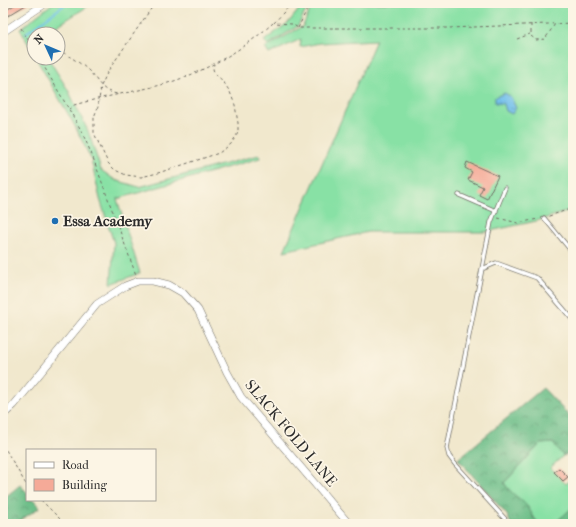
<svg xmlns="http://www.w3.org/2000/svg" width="576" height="527" font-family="'IM FELL French Canon',serif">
<defs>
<pattern id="forest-crowns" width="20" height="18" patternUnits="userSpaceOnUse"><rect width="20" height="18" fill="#6ebf8a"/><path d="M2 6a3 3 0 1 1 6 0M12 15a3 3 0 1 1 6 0" fill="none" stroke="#5b9b71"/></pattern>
<pattern id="water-ripples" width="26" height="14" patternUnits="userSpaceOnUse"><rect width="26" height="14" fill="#71c0ec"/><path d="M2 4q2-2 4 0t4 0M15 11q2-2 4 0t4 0" fill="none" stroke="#5d9cbf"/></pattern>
</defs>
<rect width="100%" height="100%" fill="#fcf5e5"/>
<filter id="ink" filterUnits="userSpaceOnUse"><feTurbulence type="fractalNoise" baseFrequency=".025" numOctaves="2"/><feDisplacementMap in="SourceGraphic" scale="8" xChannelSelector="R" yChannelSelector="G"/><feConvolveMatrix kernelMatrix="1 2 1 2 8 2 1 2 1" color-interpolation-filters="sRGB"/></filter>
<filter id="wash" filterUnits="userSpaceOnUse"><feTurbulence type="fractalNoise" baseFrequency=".012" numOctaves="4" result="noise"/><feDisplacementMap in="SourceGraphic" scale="16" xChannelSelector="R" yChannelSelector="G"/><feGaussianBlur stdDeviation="0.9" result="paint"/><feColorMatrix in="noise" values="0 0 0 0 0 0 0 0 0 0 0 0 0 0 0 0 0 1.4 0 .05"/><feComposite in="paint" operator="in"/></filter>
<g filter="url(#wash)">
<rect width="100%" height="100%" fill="#f1e8cd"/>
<path fill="#88e1a5" stroke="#5a8668" d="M53,3H93L44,34H34V54L20,29Z
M304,3H310L298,26L268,45L264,41L289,22Z
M313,3H573V214L570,211L536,221L485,232H368L284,251L376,40L320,43L300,47L301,39L269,54L265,48L303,26Z
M36,58H48L68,90L88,131L101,170L115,180L139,187L259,155L260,158L117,199L140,273L111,284L114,243L100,199L91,159L75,126Z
M553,443L563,456L550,468L566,484L573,477V507L554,524H541L537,522L527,506L513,495L504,483L540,444Z"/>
<path fill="url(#forest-crowns)" stroke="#4c755a" d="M543,388L573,420V452L563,456L553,443L540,444L504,483C511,494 519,497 527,506C532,512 533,521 541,524H511L507,515L458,459Z
M20,485L27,492V500H34L40,507L15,524H3V499Z
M573,507V523L554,524Z"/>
<path fill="url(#water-ripples)" stroke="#4e768c" d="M505,93L511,97L516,108L512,114L506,111L504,104L495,103V97Z"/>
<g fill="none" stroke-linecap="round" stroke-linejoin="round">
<path stroke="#71c0ec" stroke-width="2" d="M26,33L67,3"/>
</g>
<g id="blocks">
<path fill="#f5aa98" d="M29,3L11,14L3,19V12L16,4Z
M467,162L498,176L487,199L479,195L483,187L468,180L472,172L465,168Z
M559,468L568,477L563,481L554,472Z"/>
</g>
</g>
<g filter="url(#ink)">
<use href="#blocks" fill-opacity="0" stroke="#706d64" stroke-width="1"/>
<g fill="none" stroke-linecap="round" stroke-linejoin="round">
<g stroke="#706d64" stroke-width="5">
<path id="service" d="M505,188L491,222L488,238L447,448L449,456L455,464L505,519L507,524
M459,195L496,211
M544,218L573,253
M482,269L496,263L537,278L573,320"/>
</g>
<g stroke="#706d64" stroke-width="8">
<path id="minor" d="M3,32L46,3
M3,415L14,405L97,304L125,286L138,281H153L169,285L183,293L198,310L227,372L241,397L349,524"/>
</g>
<path stroke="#706d64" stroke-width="1" stroke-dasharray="3 3" stroke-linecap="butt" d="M155,3L108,71L101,86L98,107L94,117V133L108,163L115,170L126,175L141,177L158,173L219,153L231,144L238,133V123L235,105L230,92L223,81L215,74L213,69L214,64
M292,3L274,23L292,24L298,28H449L573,23
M531,24V36L536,40L545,39L555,24
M21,28L34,50
M298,28L310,3
M517,39L530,34
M58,49C68,56 80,62 89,71C99,81 101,92 118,94
M39,58L81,130L92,155L136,275
M69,109L74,105C102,97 132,92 161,85C201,74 242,51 273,23
M549,216L573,208
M498,218L518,223L538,219
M3,445L27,486
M41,500L65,524"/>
<use href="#service" stroke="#fff" stroke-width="3.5"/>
<use href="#minor" stroke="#fff" stroke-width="7"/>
</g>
</g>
<circle fill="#1f6fb2" stroke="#fcf5e5" stroke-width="1.5" cx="55" cy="221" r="4"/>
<g text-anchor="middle" stroke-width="3.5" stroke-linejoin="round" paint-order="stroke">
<g font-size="15" font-weight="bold" fill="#2b2b2b" stroke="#fcf5e5" text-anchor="start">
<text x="63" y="226">Essa Academy</text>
</g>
<g font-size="15" fill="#2b2b2b" stroke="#fcf5e5">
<text transform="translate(291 433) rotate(50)" y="5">SLACK FOLD LANE</text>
</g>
</g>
<rect width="576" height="527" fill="none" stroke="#fcf5e5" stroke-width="16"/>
<rect x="26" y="449" width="130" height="52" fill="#fcf5e5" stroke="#a8a49b"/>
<rect x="34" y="462" width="20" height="6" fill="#ffffff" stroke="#a8a49b"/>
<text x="62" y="469" font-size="12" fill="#2b2b2b">Road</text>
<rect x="34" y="479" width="20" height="12" fill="#f5aa98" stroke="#a8a49b"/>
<text x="62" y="489" font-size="12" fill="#2b2b2b">Building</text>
<g transform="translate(46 46) rotate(314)"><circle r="19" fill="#fcf5e5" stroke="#a8a49b"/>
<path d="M0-3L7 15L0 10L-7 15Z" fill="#1f6fb2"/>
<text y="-6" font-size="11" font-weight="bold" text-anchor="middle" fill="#2b2b2b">N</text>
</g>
</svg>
